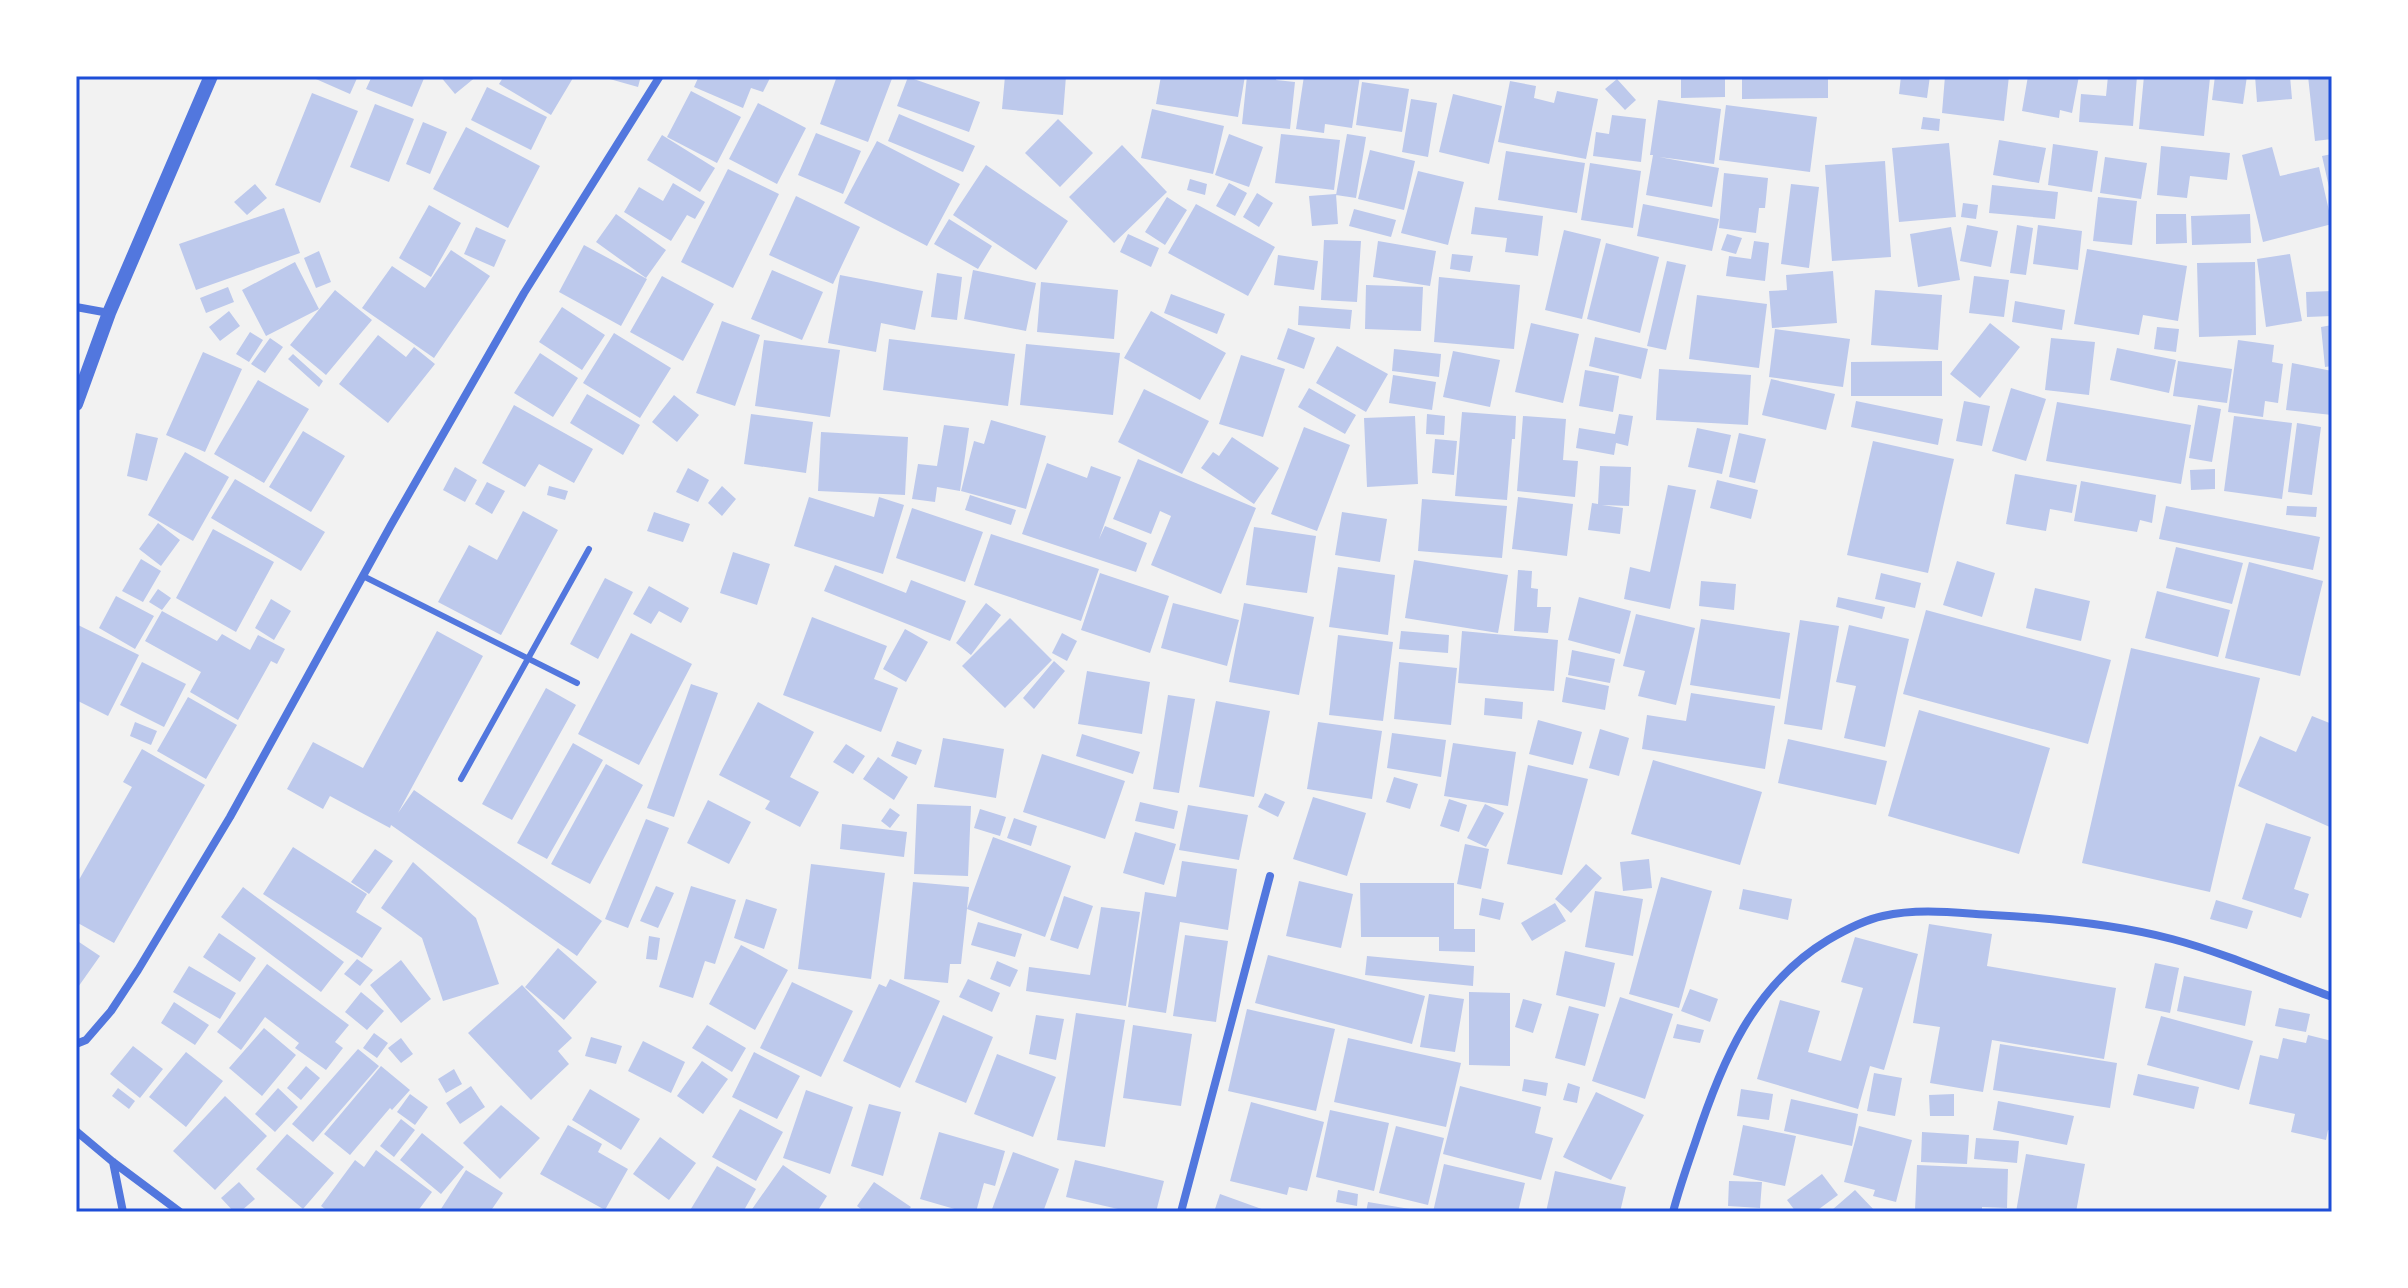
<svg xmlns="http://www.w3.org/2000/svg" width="2408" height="1288" font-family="Ubuntu,sans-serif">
<rect width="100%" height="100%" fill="#f2f2f2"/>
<path fill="#bdc9ec" d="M309,76H358L350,94Z
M372,76H425L412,107L366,89Z
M440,76H477L455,94Z
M504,76H570L573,78L551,115L499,84Z
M599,76H641L638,87Z
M699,76H771L763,92L751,88L743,108L694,87Z
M837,76H893L868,142L820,124Z
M1005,76H1066L1063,115L1002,109Z
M1161,76H1245L1238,117L1156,104Z
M1247,76H1277L1276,80L1295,82L1290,129L1242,124Z
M1304,76H1360L1352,128L1325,124L1324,133L1296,129Z
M1681,76H1725V97L1681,98Z
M1742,76H1828V98L1742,99Z
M1901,76H1930L1927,98L1899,94Z
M1945,76H2009L2004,121L1942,113Z
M2028,76H2079L2072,113L2060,110L2059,118L2022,111Z
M2108,76H2137L2133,126L2079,122L2081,94L2106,96Z
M2144,76L2210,78L2204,136L2139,129Z
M2215,76H2247L2243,104L2212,100Z
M2255,76H2290L2292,99L2257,102Z
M2308,76H2332V139L2315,141Z
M908,77L980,102L969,132L897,106Z
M1617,79L1636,100L1625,110L1605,89Z
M1510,81L1536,86L1534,98L1554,103L1557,91L1598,99L1586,159L1498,142Z
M1362,82L1409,89L1402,132L1356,125Z
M487,87L547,117L531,150L471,120Z
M691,91L741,117L717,163L667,137Z
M312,93L358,111L320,203L275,185Z
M1453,94L1502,106L1489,164L1439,152Z
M1411,99L1437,103L1428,157L1402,152Z
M1658,100L1721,109L1714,164L1659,157L1719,168L1712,207L1646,195L1653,155H1650Z
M758,103L806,128L777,184L729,159Z
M375,104L414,119L389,182L350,167Z
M1726,105L1817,117L1810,172L1719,160Z
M1152,109L1224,126L1213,174L1141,158Z
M899,114L975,146L963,172L888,141Z
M1612,115L1646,119L1641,162L1593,156L1596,132L1609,134Z
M1923,117L1940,119L1939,131L1921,129Z
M1058,119L1093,153L1060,187L1025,153Z
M423,122L447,132L430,174L406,164Z
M466,127L540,166L508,228L433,189Z
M816,133L861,151L843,194L798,175Z
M1229,134L1263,147L1249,187L1215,175Z
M1281,134L1340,140L1334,190L1275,183Z
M1347,134L1366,137L1356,198L1336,195Z
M662,135L715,168L700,192L647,160Z
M1999,140L2046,148L2039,183L1993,175Z
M877,141L960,184L927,246L844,203Z
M1949,143L1956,217L1899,222L1892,148Z
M2053,144L2098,151L2092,192L2048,185Z
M1122,145L1167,192L1114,243L1069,197Z
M2161,146L2230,153L2227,180L2190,176L2187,198L2157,195Z
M2272,147L2280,176L2319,167L2332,224L2263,242L2242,155Z
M1370,150L1415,161L1404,210L1358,199Z
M1506,151L1585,163L1577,213L1498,200Z
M2332,154V195L2331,196L2322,156Z
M2105,157L2147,163L2141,199L2100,193Z
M1885,161L1891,257L1832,261L1825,165Z
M1590,163L1641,171L1633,228L1581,220Z
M986,165L1068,221L1036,270L953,215Z
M728,169L779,194L733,288L681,262Z
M1418,171L1464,182L1448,245L1401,233Z
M1724,173L1768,178L1765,208H1759L1756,233L1719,228Z
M1190,179L1207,184L1205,195L1187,190Z
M673,183L705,202L695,219L687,215L671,241L624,212L639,187L663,201Z
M1229,183L1247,193L1235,216L1216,206Z
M255,184L267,198L247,215L234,202Z
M1791,184L1819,187L1809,268L1781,264Z
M1992,185L2058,192L2055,219L1989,213Z
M1257,193L1273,203L1259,227L1243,217Z
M1336,194L1338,224L1312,226L1309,196Z
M796,196L860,227L833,284L769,255Z
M1167,197L1187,210L1165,245L1145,232Z
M2098,197L2137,201L2132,245L2093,241Z
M1963,203L1978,205L1976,219L1961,217Z
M1196,204L1275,247L1248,296L1168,253Z
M1643,204L1719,219L1712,251L1637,236Z
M429,205L461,223L431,277L399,258Z
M1475,207L1543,216L1538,256L1505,252L1507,238L1471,234Z
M284,208L300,253L196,290L179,244Z
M1354,209L1396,220L1391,237L1349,226Z
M616,214L666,250L646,278L596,242Z
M2156,214H2186L2187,243L2156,244Z
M2250,214L2251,243L2192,245L2191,216Z
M949,219L992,246L978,269L934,244Z
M1967,225L1998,231L1991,267L1960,261Z
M2017,225L2033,228L2026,275L2010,273Z
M2038,225L2082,231L2078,270L2033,264Z
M476,227L506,240L494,267L464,254Z
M1951,227L1960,280L1918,287L1910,234Z
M1564,230L1601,239L1582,319L1545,310Z
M1128,234L1159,248L1151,267L1120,252Z
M1727,234L1742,238L1736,254L1721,250Z
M1324,240L1361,241L1357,302L1321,300Z
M1378,241L1436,251L1430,286L1373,277Z
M1754,241L1769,243L1765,281L1726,276L1729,256L1751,259Z
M1606,243L1659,257L1640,333L1587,319Z
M584,245L647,279L621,326L559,292Z
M2087,249L2187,266L2178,321L2143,315L2139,335L2074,324Z
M451,250L490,276L434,358L362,308L392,266L425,288Z
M319,251L331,282L316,288L304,258Z
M1452,254L1473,256L1470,272L1450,269Z
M2290,254L2302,321L2266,327L2257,259Z
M1278,255L1318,261L1314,290L1274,285Z
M1667,261L1686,265L1666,350L1647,346Z
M295,262L319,309L266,336L242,290Z
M2255,262L2256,335L2199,337L2197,263Z
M772,270L823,292L802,340L751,319Z
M973,270L1036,283L1026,331L964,319Z
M1833,271L1837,323L1772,328L1769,291L1787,290L1786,275Z
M937,273L962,277L957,320L931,317Z
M840,275L923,291L915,330L881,323L876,352L828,343Z
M662,276L714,304L683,361L630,332Z
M1974,276L2009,280L2004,317L1969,313Z
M1439,277L1520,285L1514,349L1434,342Z
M1041,282L1118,290L1114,339L1037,332Z
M1366,285L1423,287L1421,331L1365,329Z
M228,287L234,302L206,313L200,298Z
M335,290L372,320L326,375L290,345Z
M1875,290L1942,295L1938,350L1871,345Z
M2332,291V316L2307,317L2306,292Z
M1171,294L1225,314L1217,334L1164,313Z
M1697,295L1767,304L1759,368L1689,359Z
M2015,301L2065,310L2062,330L2012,322Z
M1299,306L1352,310L1350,329L1298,325Z
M562,307L605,335L582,370L539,342Z
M229,311L240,326L220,341L209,327Z
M1151,311L1226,353L1200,400L1124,358Z
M722,321L760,335L735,406L696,393Z
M1531,323L1579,334L1563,403L1515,392Z
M1990,323L2020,347L1980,398L1950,374Z
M2332,325V366L2325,367L2321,327Z
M2157,327L2179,329L2176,352L2154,349Z
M1288,328L1315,338L1304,369L1277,359Z
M1775,329L1850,339L1843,387L1769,377Z
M250,332L263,340L249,362L236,354Z
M614,333L671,368L640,418L583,383Z
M378,335L406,357L414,347L435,364L388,423L339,384Z
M1595,337L1648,349L1641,379L1589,366Z
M270,338L283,347L265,373L251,364Z
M2051,338L2095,342L2089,395L2045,390Z
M889,339L1015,354L1008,406L883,390Z
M764,340L840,350L830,417L755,406Z
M2238,340L2274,345L2272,362L2283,364L2278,403L2265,401L2263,417L2228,412Z
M1026,344L1120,353L1113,415L1020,405Z
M1337,346L1388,374L1366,412L1316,383Z
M2117,348L2176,360L2169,393L2110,380Z
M1394,349L1441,354L1439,377L1392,371Z
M1453,351L1500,360L1490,407L1443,397Z
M203,352L242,369L205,452L166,435Z
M540,353L578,378L553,417L514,393Z
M293,354L323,381L319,387L288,359Z
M1241,355L1285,369L1263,437L1219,424Z
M1942,361V396H1851V362Z
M2178,361L2232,369L2227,403L2173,396Z
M2292,363L2332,371V415L2286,410Z
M1659,369L1751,375L1748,425L1656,420Z
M1585,370L1619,376L1613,412L1579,406Z
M1393,375L1436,382L1432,410L1389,403Z
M1771,379L1835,394L1826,430L1762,415Z
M258,380L309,409L264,483L214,454Z
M1309,388L1356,415L1345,434L1298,407Z
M2011,388L2046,399L2026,461L1992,451Z
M1144,389L1209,421L1182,474L1118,442Z
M587,394L640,425L623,455L570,423Z
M674,395L699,415L677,442L652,422Z
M1856,401L1943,419L1938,445L1851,427Z
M1964,401L1990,406L1982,446L1956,441Z
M2057,402L2191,425L2181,484L2046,461Z
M514,405L593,449L574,483L539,464L525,487L482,463Z
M2198,405L2221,409L2212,462L2189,458Z
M1462,412L1516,416L1515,439H1512L1507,500L1455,496Z
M751,414L813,422L806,473L744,464Z
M1427,414L1445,416L1444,435L1426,434Z
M1619,414L1633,416L1628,446L1616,443L1614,455L1576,448L1579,428L1615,434Z
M1415,416L1418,484L1367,487L1364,418Z
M1523,416L1566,419L1563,460L1578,461L1575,497L1517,491Z
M2234,416L2292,423L2282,499L2224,491Z
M991,420L1046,436L1026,509L961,491L974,441L984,444Z
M2297,423L2321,427L2312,495L2288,492Z
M944,425L969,428L960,491L937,487L935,502L912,499L918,464L937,466Z
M1304,427L1350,445L1317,531L1271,514Z
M1697,428L1731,435L1722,474L1688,467Z
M303,431L345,456L311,512L269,487Z
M821,432L908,437L905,495L818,491Z
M136,433L158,438L147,481L127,476Z
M1739,433L1766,439L1755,483L1729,477Z
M1232,437L1279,468L1254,504L1201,468L1213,452L1219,456Z
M1435,439L1457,441L1454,475L1432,473Z
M1873,441L1954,459L1928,573L1847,555Z
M185,452L229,477L193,541L148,515Z
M1138,459L1256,508L1221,594L1151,565L1171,516L1160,511L1151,534L1113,519Z
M1047,463L1087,478L1091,466L1121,477L1099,539L1105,526L1147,543L1136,572L1022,534Z
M1600,466L1631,467L1629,506L1602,505L1623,508L1620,534L1588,530L1592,503L1598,504Z
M455,467L477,480L465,502L443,490Z
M688,468L709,480L698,502L676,492Z
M2215,469V489L2191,490L2190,470Z
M2015,474L2077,485L2072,513L2050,509L2046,531L2006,524Z
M235,479L325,532L301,571L211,518Z
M1717,480L1758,490L1751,519L1710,508Z
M2081,481L2156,495L2152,523L2140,520L2137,532L2074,521Z
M487,482L505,491L492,514L475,504Z
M1668,485L1696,490L1670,609L1624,599L1630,567L1650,572Z
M549,486L568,491L565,500L547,495Z
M722,486L736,499L722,516L708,503Z
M970,495L1016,510L1011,525L965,510Z
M809,497L874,517L879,497L904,505L883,574L794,546Z
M1518,497L1573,504L1567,556L1512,549Z
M1422,499L1507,506L1502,558L1418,551Z
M2166,506L2320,537L2313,570L2159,539Z
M2287,506L2317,507L2316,517L2286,515Z
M912,508L983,532L965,582L896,558Z
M523,511L558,530L501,635L438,602L469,545L497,560Z
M654,512L690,524L683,542L647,531Z
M1342,512L1387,519L1380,562L1335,555Z
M158,523L180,540L161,566L139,549Z
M1254,527L1316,536L1307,593L1246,585Z
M213,529L274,562L236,632L176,598Z
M991,534L1099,569L1081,621L974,585Z
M2176,547L2243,563L2232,604L2166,588Z
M733,552L770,564L757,605L720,593Z
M141,559L161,571L143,602L122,591Z
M1414,560L1508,575L1498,633L1405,618Z
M1957,561L1995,573L1982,617L1943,605Z
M2249,562L2323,581L2300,676L2225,658Z
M835,565L906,593L911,580L966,601L950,641L824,591Z
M1338,567L1395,575L1388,635L1329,627Z
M1518,570L1532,571L1531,588L1538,589L1537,607H1551L1548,633L1514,631Z
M1100,573L1169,596L1150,653L1081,630Z
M1881,573L1921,583L1915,608L1875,599Z
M605,578L633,592L598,659L570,644Z
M1701,581L1736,584L1734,610L1699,606Z
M649,586L689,608L681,623L659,611L651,624L633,614Z
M2035,588L2090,601L2081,641L2026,628Z
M158,589L171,598L162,610L149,602Z
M2157,591L2230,610L2218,657L2145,638Z
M116,596L154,616L135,649L99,628Z
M1579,597L1631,611L1620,654L1568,640Z
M1838,597L1885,607L1882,619L1836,607Z
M271,599L291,611L274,640L255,628Z
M986,603L1001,615L971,655L956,643Z
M1173,603L1239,620L1227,666L1161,648Z
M1244,603L1314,617L1299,695L1229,682Z
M1926,610L2111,660L2088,744L1903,694Z
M162,611L217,641L222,634L250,650L258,635L285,649L277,664L271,661L238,720L190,692L201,672L145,641Z
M1636,614L1695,628L1676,705L1638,696L1645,671L1623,666Z
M812,617L887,646L874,679L898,688L881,732L783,695Z
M1010,618L1052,660L1005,708L962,666Z
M1701,619L1790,633L1780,699L1690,685Z
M1800,620L1839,626L1822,730L1784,724Z
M76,624L139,655L108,716L76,700Z
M1849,625L1909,639L1885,747L1844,738L1856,686L1836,682Z
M905,629L928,642L906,682L883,669Z
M437,631L483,656L398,813L414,790L602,921L577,956L391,825L390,828L330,796L323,809L287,789L313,742L363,768Z
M1401,631L1449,635L1448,653L1399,649Z
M1462,631L1558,640L1554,691L1458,683Z
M631,633L692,664L639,765L578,734Z
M1062,633L1077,641L1067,661L1052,653Z
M1338,635L1393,642L1383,721L1329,715Z
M2131,648L2260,678L2210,892L2082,863Z
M1572,650L1615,659L1610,683L1568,675Z
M1054,661L1065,671L1034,709L1023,698Z
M142,662L186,684L164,727L120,705Z
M1399,662L1457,668L1451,725L1394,719Z
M1087,671L1150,682L1142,734L1078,724Z
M1566,677L1609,686L1605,710L1562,702Z
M691,684L718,693L674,817L647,808Z
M546,688L576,705L512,820L482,804Z
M1691,693L1775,706L1765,769L1642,749L1647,715L1686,721Z
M1168,695L1195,699L1179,793L1153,789Z
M188,697L237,725L206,779L157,751Z
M1485,698L1523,702L1522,719L1484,715Z
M1216,701L1270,711L1254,797L1199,787Z
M758,702L814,732L790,777L819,792L800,827L765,809L770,801L719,775Z
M1919,710L2050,748L2019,854L1888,816Z
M2312,716L2332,724V828L2238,786L2260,736L2296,752Z
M1538,720L1582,732L1573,765L1529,754Z
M135,722L157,731L151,745L130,736Z
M1318,722L1382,731L1372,799L1307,789Z
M1600,729L1629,738L1619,776L1589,768Z
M1392,733L1446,740L1441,777L1387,768Z
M1082,734L1140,752L1133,774L1076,756Z
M943,738L1004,749L996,798L934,787Z
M1788,739L1887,761L1876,805L1778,783Z
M897,741L922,750L916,765L891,756Z
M573,743L603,760L547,859L517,843Z
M1453,743L1516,752L1508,806L1444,796Z
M846,744L865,756L853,774L833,762Z
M142,749L205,785L114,943L76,922V885L132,787L123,782Z
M1042,754L1125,781L1105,839L1023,812Z
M878,757L908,777L894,800L863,779Z
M1653,760L1762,792L1740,865L1631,834Z
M606,764L643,785L590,884L551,864Z
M1528,765L1588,779L1562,875L1507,864Z
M1394,777L1418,784L1410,809L1386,802Z
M1265,793L1285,802L1278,817L1258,807Z
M1313,797L1366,813L1347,876L1293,859Z
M1449,799L1467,805L1459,832L1440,826Z
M708,800L751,822L729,864L687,843Z
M1140,802L1178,811L1174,829L1135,821Z
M917,804L971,806L968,876L914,874Z
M1485,804L1504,813L1486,847L1467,838Z
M1188,805L1248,815L1239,860L1179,850Z
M890,808L900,815L890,828L881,821Z
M980,809L1006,817L1000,836L974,828Z
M1014,818L1037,826L1031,846L1007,838Z
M646,819L669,828L628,928L605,919Z
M2266,823L2311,837L2294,889L2309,894L2301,918L2242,899Z
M842,824L907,832L904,857L840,849Z
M1135,832L1176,844L1164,885L1123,873Z
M993,837L1071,866L1045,937L967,909L961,964H950L948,983L904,979L913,882L969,887L967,909Z
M1465,844L1489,849L1481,889L1457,884Z
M293,847L367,894L356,912L382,928L362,958L263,894Z
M375,849L393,861L369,894L351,882Z
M1649,859L1652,888L1623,891L1620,862Z
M1182,861L1237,869L1228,930L1180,922L1166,1013L1128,1007L1145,892L1176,897Z
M413,862L476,918L499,984L443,1001L422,938L381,908Z
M811,864L885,873L871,979L798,969Z
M1586,864L1602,878L1571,913L1555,899Z
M1661,877L1712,891L1679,1008L1629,994Z
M1299,881L1353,894L1341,948L1286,936Z
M1360,883H1454V929H1475V952L1439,951V937H1361Z
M656,886L674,893L658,928L640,921Z
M691,886L736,900L715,964L705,961L693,998L659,987Z
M243,887L344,962L321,992L221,917Z
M1743,889L1792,899L1788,920L1739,909Z
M1595,891L1643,899L1633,956L1585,947Z
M1064,896L1093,906L1078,949L1050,940Z
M1482,898L1504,903L1500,920L1479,915Z
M746,899L777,909L764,949L734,938Z
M2216,900L2253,911L2247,929L2210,919Z
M1555,903L1566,921L1532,941L1521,923Z
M1101,907L1140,912L1126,1006L1026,991L1029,967L1090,975Z
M978,922L1022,934L1015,957L971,945Z
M1929,924L1992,934L1987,966L2116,988L2104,1059L1992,1040L1983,1092L1930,1083L1940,1027L1913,1023Z
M219,933L256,958L240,982L203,957Z
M1185,935L1228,941L1216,1022L1173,1016Z
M649,936L660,938L657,960L646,959Z
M1855,937L1918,954L1884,1070L1870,1066L1858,1109L1757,1079L1780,1000L1820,1011L1808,1052L1841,1061L1863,988L1841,982Z
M76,940L100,956L76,990Z
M741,945L788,970L755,1030L709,1004Z
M558,948L597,982L564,1020L525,987Z
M1565,951L1615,963L1605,1007L1556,995Z
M1268,955L1425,996L1412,1044L1255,1003Z
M1367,956L1474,966L1473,986L1365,975Z
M357,959L373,970L360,986L344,974Z
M401,960L431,999L401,1023L370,985Z
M997,961L1018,970L1010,987L990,979Z
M2155,963L2179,968L2170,1013L2145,1008Z
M267,964L349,1025L335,1042L343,1048L326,1070L295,1048L299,1043L265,1017L241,1050L217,1032Z
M189,966L236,993L220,1019L173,992Z
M2184,976L2252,991L2245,1026L2177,1011Z
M890,979L940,1001L900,1088L843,1061L879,984L886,987Z
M968,979L1000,993L992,1012L959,997Z
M792,982L853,1011L821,1077L760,1048Z
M522,985L572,1038L558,1051L569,1064L531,1100L468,1033Z
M1690,989L1718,999L1710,1022L1681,1011Z
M361,992L384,1011L367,1030L345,1012Z
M1469,992L1510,993V1066L1469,1065Z
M1429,994L1464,999L1455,1052L1420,1047Z
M1620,997L1673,1014L1645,1099L1592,1081Z
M1523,999L1542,1004L1533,1033L1515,1027Z
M174,1002L209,1025L195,1045L161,1023Z
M1569,1006L1599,1014L1585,1066L1555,1058Z
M2279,1008L2310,1014L2306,1032L2275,1026Z
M1247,1009L1335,1029L1316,1111L1228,1091Z
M1076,1013L1125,1020L1105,1147L1057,1140Z
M943,1015L993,1037L966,1103L915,1082Z
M1036,1015L1064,1019L1056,1060L1029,1054Z
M2161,1016L2253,1041L2239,1090L2147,1065Z
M1677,1024L1704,1030L1700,1043L1673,1038Z
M707,1025L746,1048L732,1072L692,1048Z
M1133,1025L1192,1034L1181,1106L1123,1098Z
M264,1028L296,1055L262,1096L229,1068Z
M374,1033L388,1043L377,1058L363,1048Z
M2308,1035L2332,1041V1131L2328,1130L2326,1140L2291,1132L2295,1114L2249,1104L2260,1055L2278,1059L2283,1038L2306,1043Z
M591,1037L622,1046L616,1064L585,1056Z
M401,1038L413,1054L401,1063L388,1048Z
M1348,1038L1461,1063L1446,1127L1334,1102Z
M643,1041L685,1062L671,1093L628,1071Z
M2000,1044L2117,1063L2110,1108L1993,1090Z
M133,1046L163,1069L140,1098L110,1074Z
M358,1049L379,1066L313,1142L292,1124Z
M186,1052L223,1081L186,1127L149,1097Z
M754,1052L800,1076L777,1119L732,1097Z
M997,1054L1056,1077L1033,1137L974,1114Z
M702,1061L728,1079L703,1114L677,1096Z
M306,1066L320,1078L301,1100L287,1088Z
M381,1066L410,1090L392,1110L390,1108L350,1155L324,1134Z
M454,1069L462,1084L446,1093L438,1079Z
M1874,1073L1902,1078L1895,1116L1867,1111Z
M2138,1074L2199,1087L2194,1109L2133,1095Z
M1524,1079L1548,1083L1546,1096L1522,1091Z
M1568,1083L1580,1087L1577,1103L1563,1100Z
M471,1086L485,1107L460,1124L446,1103Z
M1460,1086L1541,1107L1535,1133L1553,1138L1541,1180L1443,1154Z
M118,1088L135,1101L129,1109L112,1096Z
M278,1088L298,1107L275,1132L255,1114Z
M590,1089L640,1119L621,1150L572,1120Z
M1741,1089L1773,1094L1769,1120L1737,1116Z
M806,1090L853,1107L830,1174L783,1158Z
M1596,1092L1644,1115L1611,1180L1563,1157Z
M410,1094L428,1107L415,1125L397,1112Z
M1954,1094V1116H1930L1929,1095Z
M225,1096L267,1136L215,1190L173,1151Z
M1791,1099L1858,1114L1852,1146L1784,1131Z
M1998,1101L2074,1116L2067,1145L1993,1130Z
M1251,1102L1324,1122L1307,1191L1289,1187L1287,1195L1230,1181Z
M869,1104L901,1112L883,1176L851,1166Z
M501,1105L540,1138L500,1179L463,1143Z
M740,1109L783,1132L756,1181L712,1157Z
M1330,1110L1389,1123L1374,1191L1316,1177Z
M401,1119L415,1130L394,1157L380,1146Z
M568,1125L602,1144L598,1152L628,1169L605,1210L540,1174Z
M1743,1125L1796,1136L1785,1186L1733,1175Z
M1396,1126L1444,1138L1428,1205L1379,1193Z
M1859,1126L1912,1140L1896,1202L1873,1196L1875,1190L1844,1182Z
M939,1132L1005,1151L995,1186L984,1183L976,1212H965L920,1199Z
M1922,1132L1969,1135L1967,1164L1921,1162Z
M422,1133L464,1167L441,1194L400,1160Z
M287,1134L334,1173L303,1209L256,1169Z
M660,1137L696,1163L669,1200L633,1174Z
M1976,1138L2019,1141L2017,1163L1974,1159Z
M376,1150L432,1192L417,1212H329L321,1206L355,1160L364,1167Z
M1013,1152L1059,1169L1043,1212H991Z
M2026,1154L2085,1164L2076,1212H2016Z
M1075,1160L1164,1181L1156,1212H1131L1066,1197Z
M1444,1164L1525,1183L1518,1212H1433Z
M783,1165L827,1196L817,1212H750Z
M1917,1165L2008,1169L2007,1208L1982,1207V1212L1915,1210Z
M717,1166L756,1189L743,1212H689Z
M466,1170L503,1193L490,1212H439Z
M1555,1171L1626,1187L1620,1212H1546Z
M1822,1174L1838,1195L1815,1212H1796L1787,1200Z
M1729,1181L1762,1182L1760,1208L1728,1206Z
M239,1182L255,1199L240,1212H234L221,1198Z
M874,1182L911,1207L907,1212H865L857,1206Z
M1338,1190L1358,1194L1357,1206L1336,1202Z
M1855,1190L1876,1212H1834L1832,1210Z
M1220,1194L1270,1212H1214Z
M1368,1202L1416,1210V1212H1366Z"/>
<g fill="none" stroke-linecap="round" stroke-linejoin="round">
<path stroke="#5277de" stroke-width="6" d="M363,576L577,683
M461,779L589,549"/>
<path stroke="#5277de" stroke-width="8" d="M76,307L109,313
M76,1044L86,1040L111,1011L138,970L230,817L391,525L524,293L660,76
M76,1131L113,1162L180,1212
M113,1162L123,1212
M1181,1212L1270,876
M1673,1212C1679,1189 1687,1166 1695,1143C1721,1063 1753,985 1828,940C1845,930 1864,920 1883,916C1919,908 1957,913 1992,915C2052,918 2114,924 2172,939C2225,953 2281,978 2332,997"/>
<path stroke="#5277de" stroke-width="14" d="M76,404L109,313L211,76"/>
</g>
<rect width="2408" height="1288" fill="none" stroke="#ffffff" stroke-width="156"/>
<rect x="78" y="78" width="2252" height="1132" fill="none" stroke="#1d4ed8" stroke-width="3"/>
</svg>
